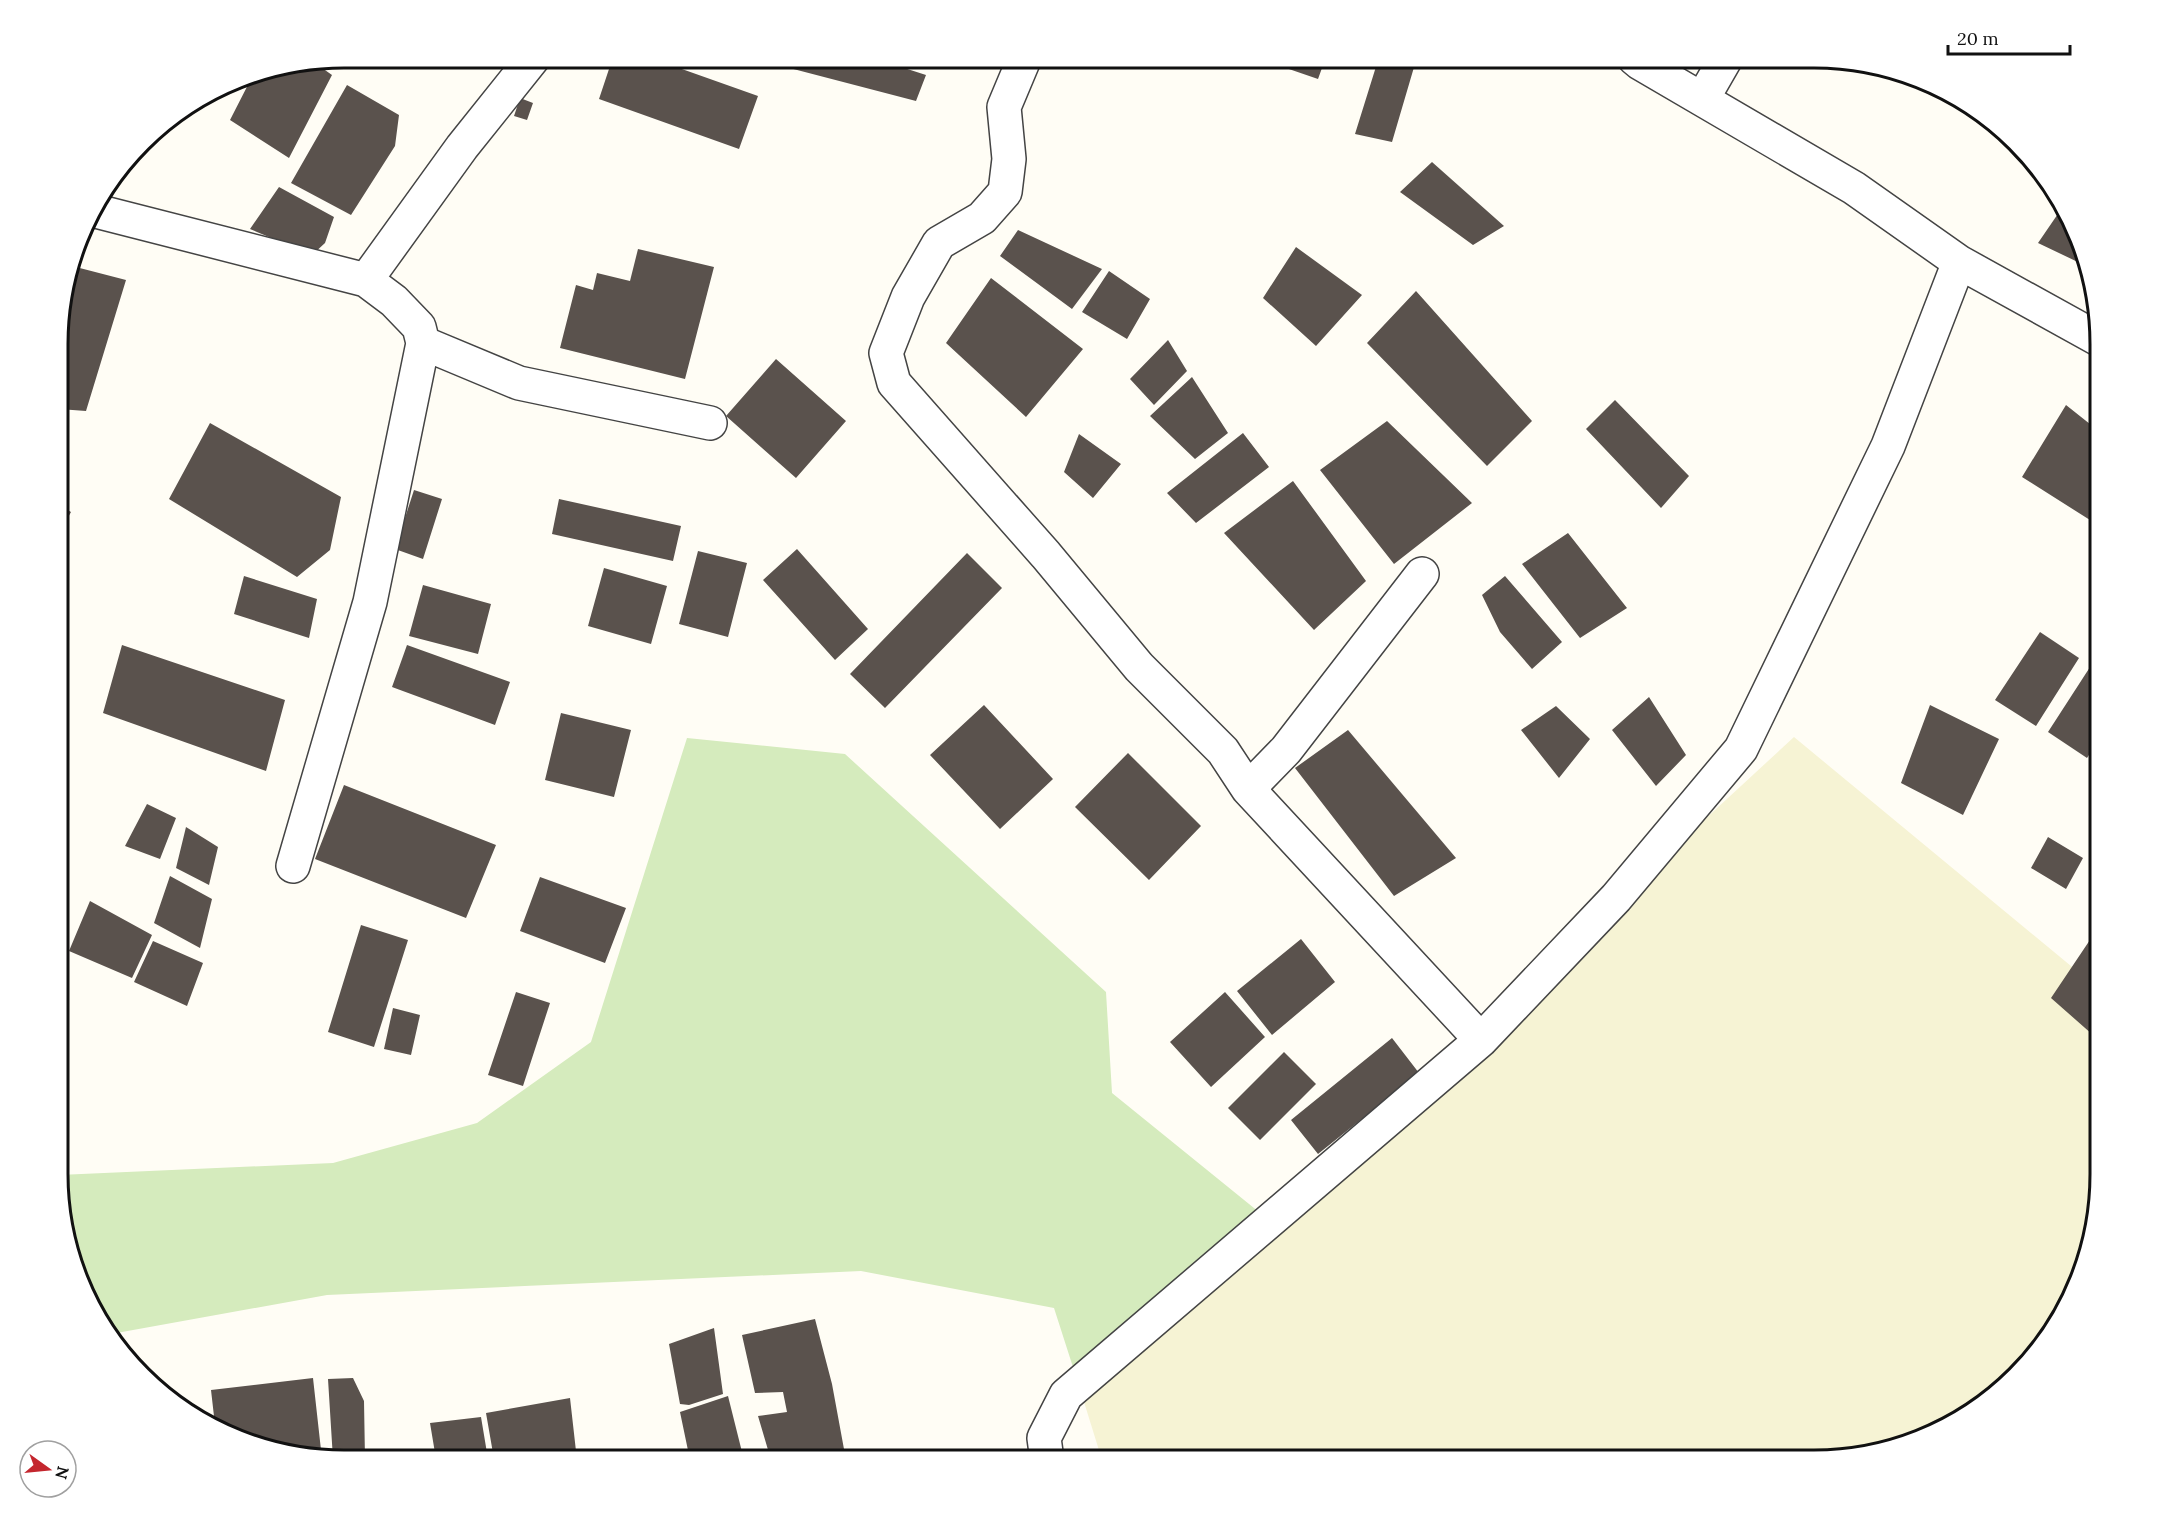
<svg xmlns="http://www.w3.org/2000/svg" width="2158" height="1517" font-family="Lora,serif">
<rect width="100%" height="100%" fill="#fffdf5"/>
<path fill="#f6f3d4" d="M1794,737L2100,990V1192L2086,1266L2042,1347L1941,1430L1814,1460H1102L1080,1389L1270,1221Z"/>
<path fill="#d5ebbd" d="M687,738L845,754L1106,992L1112,1093L1270,1221L1080,1389L1054,1308L861,1271L327,1295L111,1334L96,1317L59,1210V1175L333,1163L477,1123L591,1042Z"/>
<path fill="#5a524d" d="M613,57H648L758,96L739,149L599,99Z
M783,57H870L926,75L916,101L778,65Z
M1254,57H1326L1318,79Z
M1379,57H1417L1392,142L1355,134Z
M1428,57H1455L1452,65L1427,60Z
M315,63L332,75L289,158L230,120L253,75Z
M347,85L399,115L395,146L351,215L291,183Z
M520,98L533,103L527,120L514,116Z
M1432,162L1504,226L1473,245L1400,192Z
M279,187L334,217L325,243L312,255L250,229Z
M2064,205L2071,227L2082,264L2038,243Z
M1018,230L1102,269L1072,309L1000,256Z
M1296,247L1362,295L1316,346L1263,298Z
M638,249L714,267L685,379L560,348L576,285L593,290L597,273L630,281Z
M72,266L126,280L86,411L59,409V307Z
M1109,271L1150,299L1127,339L1082,312Z
M991,278L1083,349L1026,417L946,343Z
M1416,291L1532,421L1487,466L1367,343Z
M1168,340L1187,371L1154,405L1130,379Z
M776,359L846,421L796,478L726,416Z
M1192,377L1228,433L1195,459L1150,416Z
M1615,400L1689,476L1661,508L1586,429Z
M2066,405L2100,432V501L2090,520L2022,477Z
M1387,421L1472,503L1394,564L1320,470Z
M210,423L341,497L330,550L297,577L169,499Z
M1243,433L1269,467L1196,523L1167,493Z
M1079,434L1121,464L1093,498L1064,472Z
M1293,481L1366,581L1314,630L1224,533Z
M414,490L442,499L423,559L395,549Z
M559,499L681,526L673,561L552,534Z
M59,505L71,512L59,534Z
M1568,533L1627,608L1580,638L1522,564Z
M797,549L868,629L835,660L763,580Z
M698,551L747,563L728,637L679,624Z
M967,553L1002,588L885,708L850,674Z
M604,568L667,586L651,644L588,626Z
M244,576L317,599L309,638L234,614Z
M1505,576L1562,642L1532,669L1500,632L1482,595Z
M423,585L491,604L478,654L409,636Z
M2040,632L2079,658L2036,726L1995,700Z
M122,645L285,700L266,771L103,713Z
M407,645L510,682L495,725L392,687Z
M2092,664L2100,670V738L2087,758L2048,732Z
M1649,697L1686,755L1656,786L1612,730Z
M984,705L1053,779L1000,829L930,755Z
M1930,705L1999,739L1963,815L1901,783Z
M1556,706L1590,739L1559,778L1521,730Z
M561,713L631,730L614,797L545,780Z
M1348,730L1456,858L1394,896L1295,768Z
M1128,753L1201,826L1149,880L1075,807Z
M344,785L496,845L466,918L315,859Z
M147,804L176,818L160,859L125,846Z
M186,827L218,847L209,885L176,868Z
M2048,837L2083,858L2066,889L2031,868Z
M170,876L212,899L200,948L154,923Z
M540,877L626,908L605,963L520,931Z
M90,901L152,935L132,978L69,951Z
M361,925L408,940L374,1047L328,1032Z
M2100,925V1022L2093,1035L2051,998Z
M1301,939L1335,982L1272,1035L1237,991Z
M153,941L203,963L187,1006L134,982Z
M516,992L550,1003L523,1086L488,1075Z
M1225,992L1265,1037L1211,1087L1170,1042Z
M393,1008L420,1015L411,1055L384,1049Z
M1392,1038L1419,1073L1318,1154L1291,1120Z
M1284,1052L1316,1084L1260,1140L1228,1108Z
M815,1319L832,1384L846,1460H771L758,1416L787,1412L783,1392L755,1393L742,1335Z
M714,1328L723,1394L689,1405L680,1404L669,1344Z
M313,1378L322,1459L251,1445L215,1425L211,1390Z
M353,1378L364,1401L365,1459H333L328,1379Z
M728,1396L744,1460H690L680,1412Z
M570,1398L577,1460L494,1459L486,1413Z
M481,1417L488,1459H436L430,1423Z"/>
<g fill="none" stroke-linecap="round" stroke-linejoin="round">
<g stroke="#444" stroke-width="36">
<path id="minor" d="M1025,57L1004,107L1009,159L1005,192L982,218L939,243L908,297L886,353L894,383L1046,555L1139,667L1223,751L1248,789L1481,1040
M1634,58L1640,63L1854,188L1959,262L2100,340
M1703,98L1726,58
M92,210L366,280L394,301L419,327L423,343L370,602L293,866
M366,280L462,147L534,57
M423,343L519,383L710,423
M1248,789L1286,750L1422,574
M1047,1460L1044,1438L1066,1395L1481,1040L1616,898L1741,749L1888,446L1959,262"/>
</g>
<use href="#minor" stroke="#fff" stroke-width="33"/>
</g>
<path d="M0 0H2158V1517H0ZM344 68H1814A276 276 0 0 1 2090 344V1174A276 276 0 0 1 1814 1450H344A276 276 0 0 1 68 1174V344A276 276 0 0 1 344 68Z" fill="#fff" fill-rule="evenodd"/>
<path fill="none" stroke="#111" stroke-width="3" d="M344 68H1814A276 276 0 0 1 2090 344V1174A276 276 0 0 1 1814 1450H344A276 276 0 0 1 68 1174V344A276 276 0 0 1 344 68Z"/>
<g transform="translate(48 1469) rotate(105)"><circle r="28" fill="#ffffff" stroke="#a0a0a0" stroke-width="1.5"/>
<path d="M0-4.5L10 22L0 15L-10 22Z" fill="#c4262e"/>
<text y="-9" font-size="16" font-weight="bold" text-anchor="middle" fill="#111111">N</text>
</g>
<path d="M1948 45v9h122v-9" fill="none" stroke="#111111" stroke-width="3"/>
<text x="1957" y="45" font-size="18" fill="#111111" stroke="#ffffff" stroke-width="4.5" paint-order="stroke">20 m</text>
</svg>
